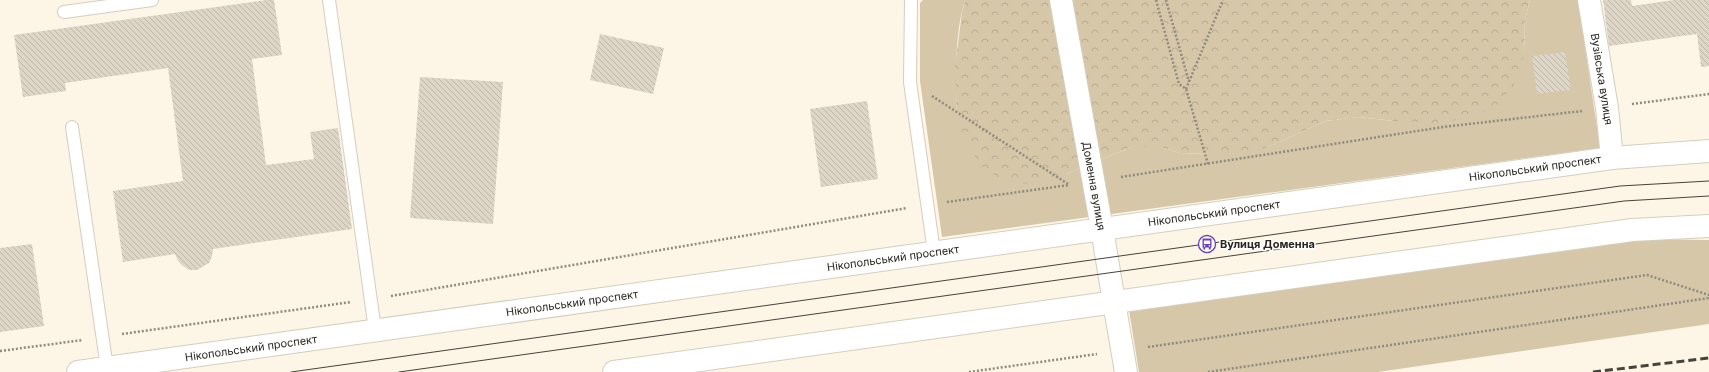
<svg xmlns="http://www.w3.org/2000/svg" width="1709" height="372" font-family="Inter,sans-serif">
<defs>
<pattern id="forest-crowns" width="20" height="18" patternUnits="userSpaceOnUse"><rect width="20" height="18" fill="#d6c7a9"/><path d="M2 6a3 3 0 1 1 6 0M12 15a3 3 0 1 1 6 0" fill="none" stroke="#b8ab91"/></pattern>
<pattern id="building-back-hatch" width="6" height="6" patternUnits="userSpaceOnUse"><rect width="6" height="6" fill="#ddd5c6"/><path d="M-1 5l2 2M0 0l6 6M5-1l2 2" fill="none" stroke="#beb7aa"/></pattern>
</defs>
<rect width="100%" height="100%" fill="#fdf6e6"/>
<path fill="#d6c7a9" d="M923,0H965C954,37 956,76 957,115L1066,174L1132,147H1161L1180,153L1206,154L1268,147L1326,121L1358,117L1394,121L1524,54L1525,20L1530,0H1578L1600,148L942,237L920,81V3Z
M1628,239L1709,240V324L1378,372H1139L1129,310Z"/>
<path fill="url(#forest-crowns)" d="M965,0H1530L1525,20L1524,54L1517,81L1499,104L1469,118L1437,123L1394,121L1359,117L1326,121L1268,147L1237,155L1180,153L1161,147H1132L1066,174L1033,184L1005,182L980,165L965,141L957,115L955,67L962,12Z"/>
<path fill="url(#building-back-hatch)" d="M267,0H274L282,55L252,59L266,165L314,159L310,132L338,128L352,229L213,249L212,256L209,263L197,270H189L183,266L178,261L175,254L123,262L113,191L183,181L168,68L65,83L66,91L23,97L14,35Z
M1603,0H1631L1632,6L1674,0H1709V66L1701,67L1697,34L1609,46Z
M600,34L664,48L653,94L590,80Z
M1565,52L1571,90L1537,94L1532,56Z
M420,77L503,82L493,224L410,218Z
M867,101L878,179L821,187L810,109Z
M32,244L44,326L0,332V248Z"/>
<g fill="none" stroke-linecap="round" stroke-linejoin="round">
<g stroke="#d5cdbf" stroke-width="14">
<path id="lane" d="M329,0L375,330
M911,0L910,82L934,252
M64,12L152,0
M72,127L107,368"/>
</g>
<g stroke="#d5cdbf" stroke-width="24">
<path id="street" d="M1061,0L1102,229
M1589,0L1607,108L1612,158
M1114,302L1126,372"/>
</g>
<g stroke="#d5cdbf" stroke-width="24">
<path id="primary" d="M1102,229L1114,302
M78,372L1612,158L1709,151
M614,372L1632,230L1709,226"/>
</g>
<path stroke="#8f8a7f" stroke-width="2.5" stroke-dasharray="2 2" stroke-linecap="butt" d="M1156,0L1179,84L1186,89L1208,164
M1166,0L1189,82
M1186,89L1223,0
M932,96L1068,184
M1632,104L1709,94
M1121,177L1443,127L1582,111
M947,202L1069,185
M391,296L907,208
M122,334L351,302
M1148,347L1647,275L1709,295
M0,351L83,340
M969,372L1097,354
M1208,372L1709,298"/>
<use href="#lane" stroke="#fff" stroke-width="12"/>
<use href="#street" stroke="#fff" stroke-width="22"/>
<use href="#primary" stroke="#fff" stroke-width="22"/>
<path stroke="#46433b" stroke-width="1" d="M291,372L1620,186L1709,181
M399,372L1624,201L1709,196"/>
<path stroke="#46433b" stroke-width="3" stroke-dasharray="8 4" stroke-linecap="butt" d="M1593,372L1709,358"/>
</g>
<defs>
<g id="bus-ring" transform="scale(0.9)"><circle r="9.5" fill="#fff" stroke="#6c40b8" stroke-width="1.5"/><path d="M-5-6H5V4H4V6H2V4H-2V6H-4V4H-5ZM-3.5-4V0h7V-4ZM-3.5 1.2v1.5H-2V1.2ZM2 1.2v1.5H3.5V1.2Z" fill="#6c40b8"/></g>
</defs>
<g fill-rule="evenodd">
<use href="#bus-ring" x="1207" y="244"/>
</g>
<g text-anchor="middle" stroke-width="3" stroke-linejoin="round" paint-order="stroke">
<g font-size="11" fill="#292620" stroke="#fff">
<text transform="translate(1602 79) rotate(81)" y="4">Вузівська вулиця</text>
<text transform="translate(1535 168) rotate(-8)" y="4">Нікопольський проспект</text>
<text transform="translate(1094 186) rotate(80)" y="4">Доменна вулиця</text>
<text transform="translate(1214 213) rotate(-8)" y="4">Нікопольський проспект</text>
<text transform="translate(893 258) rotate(-8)" y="4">Нікопольський проспект</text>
<text transform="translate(572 303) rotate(-8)" y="4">Нікопольський проспект</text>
<text transform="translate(251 348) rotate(-8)" y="4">Нікопольський проспект</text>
</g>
<g font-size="11" font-weight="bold" fill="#292620" stroke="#fff" text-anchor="start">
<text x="1220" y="248">Вулиця Доменна</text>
</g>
</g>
</svg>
